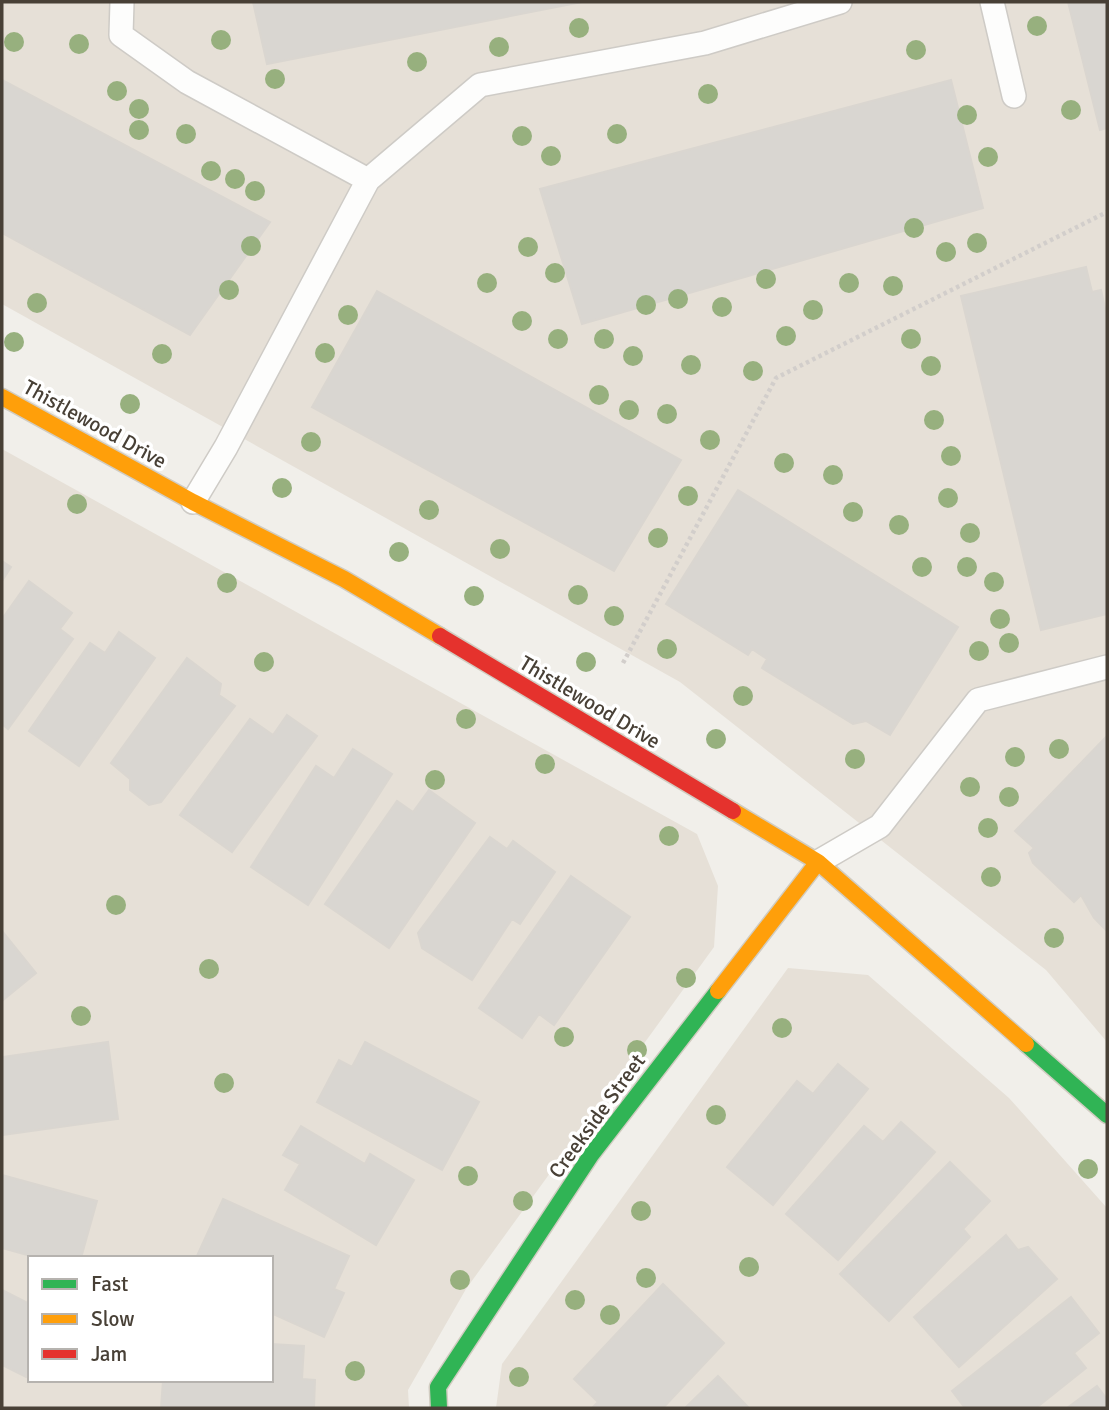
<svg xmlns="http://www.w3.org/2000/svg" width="1109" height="1410" font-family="Signika,sans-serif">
<rect width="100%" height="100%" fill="#f1efea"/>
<path fill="#e6e0d7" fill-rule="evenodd" d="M2,2H1107V1042L1046,970L680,682L2,304Z
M2,449L697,834L718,886L714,947L466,1289L408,1390L409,1408H2ZM30,1258H271V1380H30Z
M788,968L868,975L1009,1098L1107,1208V1408H496L502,1364Z"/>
<path fill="#d9d6d1" stroke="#dad6d0" stroke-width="2" d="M253,2H582L267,64Z
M1068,2H1107V128L1100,130Z
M2,80L270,222L190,335L2,233Z
M951,80L983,208L582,324L540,189Z
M1086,267L1092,292L1101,290L1107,317V614L1041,630L961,296Z
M377,291L681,460L614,571L312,407Z
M738,490L958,627L890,735L866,721L853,724L762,668L767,659L752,649L748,655L666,604Z
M2,561L11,567L2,581Z
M29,581L72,613L60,629L73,639L8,729L2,724V619Z
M119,632L155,658L79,766L29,731L90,643L105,653Z
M187,658L221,684L219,695L235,706L161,802L149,805L130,790V779L111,763Z
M287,715L317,736L232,852L180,815L250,719L273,735Z
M1106,737L1107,738V931L1094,918L1081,895L1074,902L1033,863L1029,853L1034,848L1015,831Z
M353,749L392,774L308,905L251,867L316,766L334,778Z
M429,790L475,823L389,948L325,904L397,801L413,812Z
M490,837L507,849L513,841L555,872L520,924L512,919L472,980L422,948L418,933Z
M571,876L630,917L554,1025L539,1014L522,1038L479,1008Z
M2,931L36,973L2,1001Z
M108,1042L118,1119L2,1135V1057Z
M365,1042L479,1102L442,1170L317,1102L339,1060L352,1067Z
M838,1064L868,1089L773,1205L727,1167L797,1081L813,1094Z
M901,1122L935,1152L838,1260L786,1214L864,1126L883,1142Z
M301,1126L365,1164L370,1154L414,1180L376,1245L285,1190L300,1164L283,1155Z
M950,1162L990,1201L963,1229L970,1237L889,1321L840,1274Z
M2,1175L97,1201L81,1258H38L2,1248Z
M223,1199L349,1256L334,1289L344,1293L324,1337L271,1313V1258H196Z
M1006,1235L1018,1250L1028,1247L1057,1279L959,1367L914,1317Z
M663,1284L724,1343L663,1408H592L598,1402L574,1379Z
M2,1290L30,1304V1369L26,1377L2,1365Z
M1071,1297L1099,1333L1074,1353L1086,1368L1036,1408H965L952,1391Z
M271,1344L304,1346L302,1379L315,1380L314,1408H161L163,1380H271Z
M718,1376L749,1408H685Z
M1097,1386L1107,1399V1408H1067Z"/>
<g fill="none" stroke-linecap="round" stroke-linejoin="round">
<g stroke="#cecbc6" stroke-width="26">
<path id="lane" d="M122,2L121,35L187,82L368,180L226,447L193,502
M992,2L1014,96
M368,180L480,85L705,43L840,2
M818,862L880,826L978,700L1107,667"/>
</g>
<g stroke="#d1ccc1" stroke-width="19">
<path id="fast" d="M1026,1044L1107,1115
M439,1408L438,1387L591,1155L718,991"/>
</g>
<g stroke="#d1ccc1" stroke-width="19">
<path id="slow" d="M2,397L193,502L344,579L440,636
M733,811L818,862L1026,1044
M718,991L818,862"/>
</g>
<g stroke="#d1ccc1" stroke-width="19">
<path id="jam" d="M440,636L733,811"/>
</g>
<path stroke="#d2cecb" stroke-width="4.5" stroke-dasharray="3.5 3.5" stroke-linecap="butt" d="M623,663L776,378L1107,212"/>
<use href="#lane" stroke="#fdfdfc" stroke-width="23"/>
<use href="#fast" stroke="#30b455" stroke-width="16"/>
<use href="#slow" stroke="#ff9f0a" stroke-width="16"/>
<use href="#jam" stroke="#e5322d" stroke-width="16"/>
</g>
<g fill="#97b07e">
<circle cx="1037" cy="26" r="10"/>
<circle cx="579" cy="28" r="10"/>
<circle cx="221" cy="40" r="10"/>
<circle cx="14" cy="42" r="10"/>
<circle cx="79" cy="44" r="10"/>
<circle cx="499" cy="47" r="10"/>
<circle cx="916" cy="50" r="10"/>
<circle cx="417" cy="62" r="10"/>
<circle cx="275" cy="79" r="10"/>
<circle cx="117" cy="91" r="10"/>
<circle cx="708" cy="94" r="10"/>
<circle cx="139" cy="109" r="10"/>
<circle cx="1071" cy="110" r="10"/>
<circle cx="967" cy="115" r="10"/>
<circle cx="139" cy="130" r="10"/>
<circle cx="186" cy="134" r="10"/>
<circle cx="617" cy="134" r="10"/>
<circle cx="522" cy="136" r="10"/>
<circle cx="551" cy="156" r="10"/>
<circle cx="988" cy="157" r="10"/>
<circle cx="211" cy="171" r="10"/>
<circle cx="235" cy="179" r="10"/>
<circle cx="255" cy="191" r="10"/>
<circle cx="914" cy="228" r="10"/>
<circle cx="977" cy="243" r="10"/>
<circle cx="251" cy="246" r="10"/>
<circle cx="528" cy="247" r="10"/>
<circle cx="946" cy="252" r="10"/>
<circle cx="555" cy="273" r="10"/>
<circle cx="766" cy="279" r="10"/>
<circle cx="487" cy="283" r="10"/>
<circle cx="849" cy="283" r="10"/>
<circle cx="893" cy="286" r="10"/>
<circle cx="229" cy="290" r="10"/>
<circle cx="678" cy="299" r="10"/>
<circle cx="37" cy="303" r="10"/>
<circle cx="646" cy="305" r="10"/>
<circle cx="722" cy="307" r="10"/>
<circle cx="813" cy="310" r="10"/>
<circle cx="348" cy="315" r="10"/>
<circle cx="522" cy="321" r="10"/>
<circle cx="786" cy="336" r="10"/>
<circle cx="558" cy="339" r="10"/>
<circle cx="604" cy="339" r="10"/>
<circle cx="911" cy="339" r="10"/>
<circle cx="14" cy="342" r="10"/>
<circle cx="325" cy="353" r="10"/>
<circle cx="162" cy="354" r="10"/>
<circle cx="633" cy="356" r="10"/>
<circle cx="691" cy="365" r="10"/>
<circle cx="931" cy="366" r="10"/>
<circle cx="753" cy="371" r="10"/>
<circle cx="599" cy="395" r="10"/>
<circle cx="130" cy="404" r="10"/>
<circle cx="629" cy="410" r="10"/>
<circle cx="667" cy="414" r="10"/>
<circle cx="934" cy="420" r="10"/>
<circle cx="710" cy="440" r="10"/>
<circle cx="311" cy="442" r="10"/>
<circle cx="951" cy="456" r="10"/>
<circle cx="784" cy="463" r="10"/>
<circle cx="833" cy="475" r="10"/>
<circle cx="282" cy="488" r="10"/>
<circle cx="688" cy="496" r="10"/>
<circle cx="948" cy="498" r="10"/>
<circle cx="77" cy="504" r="10"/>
<circle cx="429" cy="510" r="10"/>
<circle cx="853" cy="512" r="10"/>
<circle cx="899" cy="525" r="10"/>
<circle cx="970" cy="533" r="10"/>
<circle cx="658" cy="538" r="10"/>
<circle cx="500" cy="549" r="10"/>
<circle cx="399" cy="552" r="10"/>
<circle cx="922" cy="567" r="10"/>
<circle cx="967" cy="567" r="10"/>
<circle cx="994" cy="582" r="10"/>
<circle cx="227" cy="583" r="10"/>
<circle cx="578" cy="595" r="10"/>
<circle cx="474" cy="596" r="10"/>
<circle cx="614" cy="616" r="10"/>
<circle cx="1000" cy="619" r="10"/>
<circle cx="1009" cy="643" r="10"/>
<circle cx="667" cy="649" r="10"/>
<circle cx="979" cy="651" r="10"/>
<circle cx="264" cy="662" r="10"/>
<circle cx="586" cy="662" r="10"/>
<circle cx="743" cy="696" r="10"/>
<circle cx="466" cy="719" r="10"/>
<circle cx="716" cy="739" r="10"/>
<circle cx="1059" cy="749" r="10"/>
<circle cx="1015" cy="757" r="10"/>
<circle cx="855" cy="759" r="10"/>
<circle cx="545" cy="764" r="10"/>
<circle cx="435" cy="780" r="10"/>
<circle cx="970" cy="787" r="10"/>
<circle cx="1009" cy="797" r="10"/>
<circle cx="988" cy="828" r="10"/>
<circle cx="669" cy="836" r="10"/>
<circle cx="991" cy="877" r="10"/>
<circle cx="116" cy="905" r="10"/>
<circle cx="1054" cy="938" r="10"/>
<circle cx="209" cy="969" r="10"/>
<circle cx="686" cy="978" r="10"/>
<circle cx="81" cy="1016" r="10"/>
<circle cx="782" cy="1028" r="10"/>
<circle cx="564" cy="1037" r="10"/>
<circle cx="637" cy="1050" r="10"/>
<circle cx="224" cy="1083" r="10"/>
<circle cx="716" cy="1115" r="10"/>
<circle cx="1088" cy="1169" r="10"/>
<circle cx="468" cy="1176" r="10"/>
<circle cx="523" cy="1201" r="10"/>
<circle cx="641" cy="1211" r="10"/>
<circle cx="749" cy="1267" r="10"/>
<circle cx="646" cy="1278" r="10"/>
<circle cx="460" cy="1280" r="10"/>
<circle cx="575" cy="1300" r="10"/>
<circle cx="610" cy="1315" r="10"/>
<circle cx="355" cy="1371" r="10"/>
<circle cx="519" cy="1377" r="10"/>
</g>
<g text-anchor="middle" stroke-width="7" stroke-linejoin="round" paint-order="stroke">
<g font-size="21" fill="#484036" stroke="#fff">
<text transform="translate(95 424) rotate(29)" y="7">Thistlewood Drive</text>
<text transform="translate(590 702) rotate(31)" y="7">Thistlewood Drive</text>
<text transform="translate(597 1116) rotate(-54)" y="7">Creekside Street</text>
</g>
</g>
<rect width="1109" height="1410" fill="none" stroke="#484036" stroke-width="7"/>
<rect x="28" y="1256" width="245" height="126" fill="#ffffff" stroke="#b6b3af" stroke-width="2"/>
<rect x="42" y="1279" width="35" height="10" fill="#30b455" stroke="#b6b3af" stroke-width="2"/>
<text x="91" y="1291" font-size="21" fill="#484036">Fast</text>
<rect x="42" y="1314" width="35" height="10" fill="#ff9f0a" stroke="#b6b3af" stroke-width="2"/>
<text x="91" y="1326" font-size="21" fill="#484036">Slow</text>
<rect x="42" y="1349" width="35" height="10" fill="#e5322d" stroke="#b6b3af" stroke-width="2"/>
<text x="91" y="1361" font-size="21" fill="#484036">Jam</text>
</svg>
